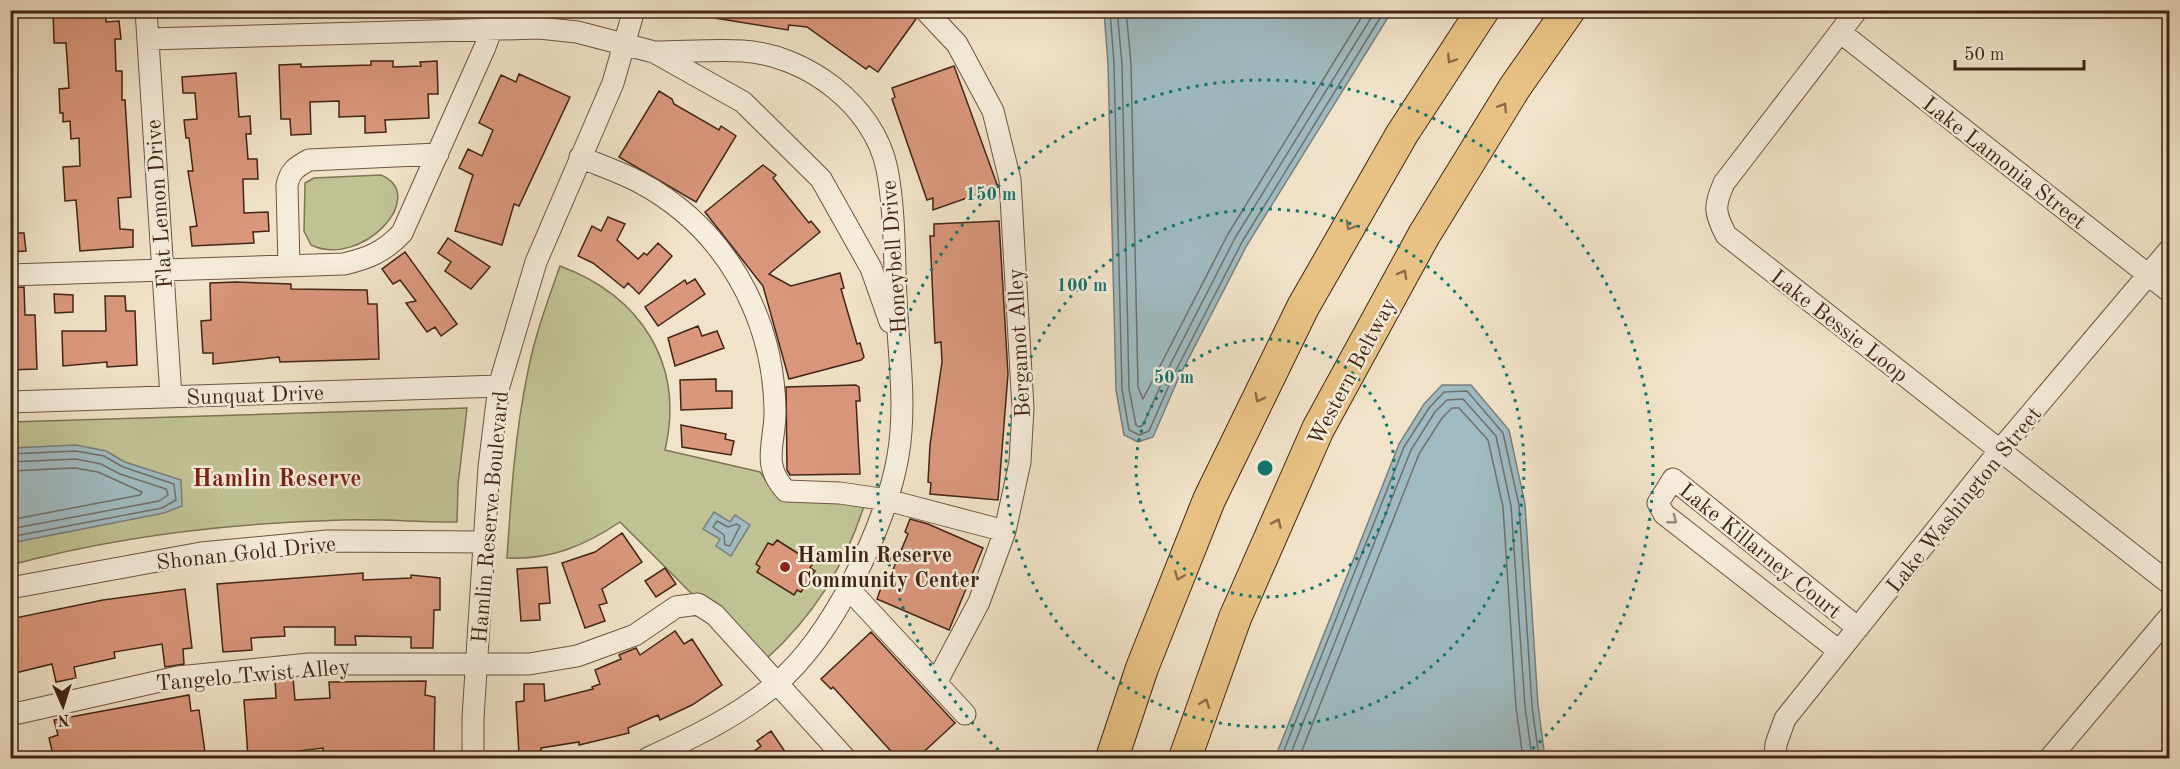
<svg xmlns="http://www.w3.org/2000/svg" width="2180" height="769" font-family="'Old Standard TT',serif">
<rect width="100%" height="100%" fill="#f1e3c9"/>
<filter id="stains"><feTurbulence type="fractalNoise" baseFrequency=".00333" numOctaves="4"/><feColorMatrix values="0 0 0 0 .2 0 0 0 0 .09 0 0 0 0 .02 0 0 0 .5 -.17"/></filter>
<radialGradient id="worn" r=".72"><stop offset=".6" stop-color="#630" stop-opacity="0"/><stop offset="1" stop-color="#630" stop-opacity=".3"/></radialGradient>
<path fill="#c0c293" stroke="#807454" stroke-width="1.5" d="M381,175C430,196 361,269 311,245L304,231L305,183L314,178Z
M560,266C641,296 685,364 665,450L760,472L773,490L865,503C845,566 814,616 765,660L695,597L620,522C584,546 551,560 507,558C511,495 515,433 528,371C535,335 548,300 560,266Z
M467,408L458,485L457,522C419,522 381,519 343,520C233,523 117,536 11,565V422Z"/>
<path fill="#9fbbc1" stroke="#797f7c" stroke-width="1.5" d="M1104,11H1392L1247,245L1179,377L1153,437L1138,442L1124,435L1116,390L1108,64Z
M1442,385H1471L1509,430L1525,504L1538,705L1545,758H1275L1399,444L1424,404Z
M76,445L106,451L125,462L181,480L182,506L164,513L11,543V448Z
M714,512L730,522L735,515L750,525L731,556L716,546L720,539L703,529Z"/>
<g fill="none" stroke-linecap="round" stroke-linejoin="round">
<path stroke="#70706a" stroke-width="1.5" d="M1110,10L1114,64L1122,389L1129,430L1139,435L1149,431L1174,374L1242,242L1385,10
M1117,10L1122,64L1129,389L1136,425L1139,427L1143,425L1167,371L1235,238L1376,10
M1126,10L1131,64L1138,387L1143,399L1228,234L1366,10
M10,454L76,451L104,456L123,467L174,484L176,500L162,508L10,537
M10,462L76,459L101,464L120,474L166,489L168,495L159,501L10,529
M10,471L75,468L98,472L142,492L140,495L10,520
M717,521L728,527L737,524L740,526L730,546L725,545L724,535L713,527Z
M1281,758L1404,447L1429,408L1444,392L1467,391L1503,433L1519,505L1532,706L1539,758
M1289,758L1411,450L1435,412L1447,400L1463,399L1496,436L1511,506L1525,706L1532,758
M1299,758L1419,454L1442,418L1452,408H1459L1488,440L1503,507L1516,707L1523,758"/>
</g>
<path fill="#da977c" stroke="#412514" stroke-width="1.5" d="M53,10H106V22L119,21L121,39H115L116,71H122V100H125L131,197L118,198L120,229L133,230V247L80,251L76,200L65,201L63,167L80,166L79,138L71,139L70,121L63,122V113H60L59,89L69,88L66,43H54Z
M715,10H907L916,19L878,72L869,66L866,69L807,27L789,25L788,30L715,18Z
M371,61H393V67L421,66L420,62L437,61L438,94H428L429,118L385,120L386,132L365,133V116L339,117V101L310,102L311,134L291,135L290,119H281L279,65L301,64V67L371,65Z
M954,66L998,187L933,210V198L927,200L892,99L895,97L892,88Z
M236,73L239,117L250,116L251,134H246L248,159H257L258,179H243L244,213L268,212L269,231L253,232L254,243L192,246L190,227L197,226L188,171H193L189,138H186L184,120L197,119L195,93H183L182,77Z
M519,74L570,97L519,206L514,204L502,245L455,231L473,175L459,168L468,149L482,156L493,130L479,123L501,75L516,82Z
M659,91L672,99L674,104L719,130L721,126L736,136L696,202L619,157Z
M763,165L776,175L773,178L809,223L811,221L820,232L769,274L791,286L840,273L844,288L841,289L857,344L860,343L864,357L861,360L789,379L763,286L705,212Z
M608,217L625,224L617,240L638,259L644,253L647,255L658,243L672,256L639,294L628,283L624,288L593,263L578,256L592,226L601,231Z
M999,221L1008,374L998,500L930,494L931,483L928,482L930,445L942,362L941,342L935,343L930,236H934V224Z
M10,233H24L26,251L10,252Z
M448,238L490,267L471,289L445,271L451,262L438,253Z
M405,252L457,324L441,336L435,327L427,332L406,303L416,301L400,280L393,284L382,269Z
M695,279L705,294L658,326L645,307L685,280L687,284Z
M236,282L291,284V289L367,290L368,304H377L379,359L280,362L279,357L213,364V353H203L201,321L211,320L210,283Z
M24,287L25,315H35L37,369L10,370V288Z
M54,294L73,295V312L55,313Z
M105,296H125L126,311H135L137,365L107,367V362L63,366L62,331H106Z
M698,326L702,336L717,331L724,348L675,366L668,338Z
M716,379V391H732V408L681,410L680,380Z
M856,385L859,387L860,401H856L860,474L790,475L787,470L786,387Z
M681,425L726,434L725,439L734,441L731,455L682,447Z
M910,519L928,524L983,548L949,630L877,599L882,585L886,586L908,534L905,532Z
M622,533L642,562L602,589L607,603L599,605L605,621L585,628L562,563L595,552Z
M777,540L813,563L810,568L815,571L801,592L797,590L794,595L757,572L760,567L756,564L768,543L773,545Z
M547,567L550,603L539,604L540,620L521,621L517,569Z
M665,568L676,584L656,597L645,581Z
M363,573V580L411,578V575L440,578V610H434L433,648H411V637L355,636L356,645H335V627H284L285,636L251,638L252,650L223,652L217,584Z
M185,589L192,648L183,649L184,664L165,667L162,644L114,652L115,658L74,667L76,678L56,682L52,664L15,673L10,656V619L103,600Z
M675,631L684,644L692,639L722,685L692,705L660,720L658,715L628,728L629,733L579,745V742L541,748V754H519L516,702L524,701V684H544L545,701L593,689L592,687L600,684L595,670L621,659L619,655L636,648L640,655Z
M871,632L955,723L916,759H898L833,687L831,689L821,679Z
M293,678L295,700L330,698L329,682L426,681L425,695L435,697L434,751L323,752V748L248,757L244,700L276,698L275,680Z
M189,695L191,711L199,710L206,759H54L49,738L58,735L54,720Z
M771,731L790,759H743L761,746L757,741Z"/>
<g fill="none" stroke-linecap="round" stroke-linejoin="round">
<g stroke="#6d5441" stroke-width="23">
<path id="minor" d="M146,10L171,397
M925,10L957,44L993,111L1010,180L1023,408L1020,462L1005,531L979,602L936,683
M1857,10L1724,183C1714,206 1714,212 1726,235L2170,584
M1840,32L2170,292
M148,39L539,28L577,32L654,52L743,102L821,179L871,268L890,322
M580,157C599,165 620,172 639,182C724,227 773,315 775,409C776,443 760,463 786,491L840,493L887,500L1005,531
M289,266L287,185C290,171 296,167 309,160L438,154
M10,275L344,264C369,258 384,252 402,233L485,47L498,10
M10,402L499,386
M10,588L201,553L327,541L485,542
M848,588L965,714
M1839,651L1664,514L1658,503L1673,479L1858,628
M10,715L178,677L309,664H529L577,656L635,635L676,607L698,604L715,615L845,758
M473,758V718L489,467L499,386L536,262L613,83L634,10
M648,758C692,738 738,716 776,684C832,637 886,527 898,456C907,404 898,350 896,297C894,255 895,211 887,169C874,105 806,55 743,51C714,49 683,52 654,52
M1775,758L1776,744L1785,719L2000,450L2170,249
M2050,758L2170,616"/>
</g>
<g stroke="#412514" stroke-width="34">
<path id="highway" d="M1112,758L1142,668L1209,500L1303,307L1402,134L1483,10
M1185,758L1235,618L1318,429L1424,235L1515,87L1569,10"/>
</g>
<use href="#minor" stroke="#f6eddc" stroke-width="21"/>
<use href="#highway" stroke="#e8c284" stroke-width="32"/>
</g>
<defs><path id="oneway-chevron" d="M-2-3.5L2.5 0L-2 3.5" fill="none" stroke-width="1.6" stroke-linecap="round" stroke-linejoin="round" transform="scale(1.5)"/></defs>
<g stroke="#8c6c46">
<use href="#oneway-chevron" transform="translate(1451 59) rotate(123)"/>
<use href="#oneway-chevron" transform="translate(1503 107) rotate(-58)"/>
<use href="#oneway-chevron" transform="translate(1350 226) rotate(120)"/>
<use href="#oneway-chevron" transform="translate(1403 274) rotate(-61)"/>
<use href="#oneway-chevron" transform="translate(1259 398) rotate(116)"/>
<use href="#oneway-chevron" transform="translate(1277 523) rotate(-66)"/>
<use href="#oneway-chevron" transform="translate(1179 576) rotate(112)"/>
<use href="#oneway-chevron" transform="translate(1205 703) rotate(-70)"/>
</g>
<use stroke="#9c8978" href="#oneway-chevron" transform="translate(1673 520) rotate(38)"/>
<g fill="none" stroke="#0f766e" stroke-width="3" stroke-dasharray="3 6">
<circle cx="1265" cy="468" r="129"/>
<circle cx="1265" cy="468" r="259"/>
<path d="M1005 756A388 388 0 1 1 1525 756"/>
</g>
<circle fill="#8f2418" stroke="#f6eddc" stroke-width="2" cx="785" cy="567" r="6"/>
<g text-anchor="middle" stroke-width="5" stroke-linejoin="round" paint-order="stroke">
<g font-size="22" fill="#412514" stroke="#f6eddc">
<text transform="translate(2005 162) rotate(38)" y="8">Lake Lamonia Street</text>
<text transform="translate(158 204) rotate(-94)" y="8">Flat Lemon Drive</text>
<text transform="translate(893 257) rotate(-94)" y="8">Honeybell Drive</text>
<text transform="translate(1840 325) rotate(38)" y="8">Lake Bessie Loop</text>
<text transform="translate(1018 343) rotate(-93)" y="8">Bergamot Alley</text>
<text transform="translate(1351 371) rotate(-62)" y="8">Western Beltway</text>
<text transform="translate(255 394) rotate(-2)" y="8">Sunquat Drive</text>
<text transform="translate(1963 499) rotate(-51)" y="8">Lake Washington Street</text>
<text transform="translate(489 517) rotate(-85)" y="8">Hamlin Reserve Boulevard</text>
<text transform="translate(1761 550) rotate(39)" y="8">Lake Killarney Court</text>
<text transform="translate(246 552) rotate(-6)" y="8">Shonan Gold Drive</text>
<text transform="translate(253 674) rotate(-5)" y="8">Tangelo Twist Alley</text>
</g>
<g font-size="22" font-weight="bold" fill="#412514" stroke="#f6eddc" text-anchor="start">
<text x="797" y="562">Hamlin Reserve<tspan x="797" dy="25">Community Center</tspan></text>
</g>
<g font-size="24" font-weight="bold" fill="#7a1f14" stroke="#f6eddc">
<text x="277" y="486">Hamlin Reserve</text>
</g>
</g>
<circle cx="1265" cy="468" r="9" fill="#0f766e" stroke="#f6eddc" stroke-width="3"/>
<g font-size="18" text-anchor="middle" font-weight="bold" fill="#0f766e" stroke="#f6eddc" stroke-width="5" stroke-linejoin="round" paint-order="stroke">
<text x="991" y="200">150 m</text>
<text x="1082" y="291">100 m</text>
<text x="1174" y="383">50 m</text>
</g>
<rect width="2180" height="769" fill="none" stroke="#f1e3c9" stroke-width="36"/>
<rect x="12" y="12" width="2156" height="745" fill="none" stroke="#412514" stroke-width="3"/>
<rect x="18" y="18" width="2144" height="733" fill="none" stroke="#412514" stroke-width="1.5"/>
<g transform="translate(63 706) rotate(177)" stroke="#f6eddc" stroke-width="4.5" paint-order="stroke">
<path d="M0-4.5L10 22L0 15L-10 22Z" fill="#412514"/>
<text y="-9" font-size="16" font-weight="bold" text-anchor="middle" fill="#412514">N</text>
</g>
<path d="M1955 60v9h129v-9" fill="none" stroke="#412514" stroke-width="3"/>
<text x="1964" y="60" font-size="18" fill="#412514" stroke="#f6eddc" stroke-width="4.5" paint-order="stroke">50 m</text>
<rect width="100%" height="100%" filter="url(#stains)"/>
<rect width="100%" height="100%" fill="url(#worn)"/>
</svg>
